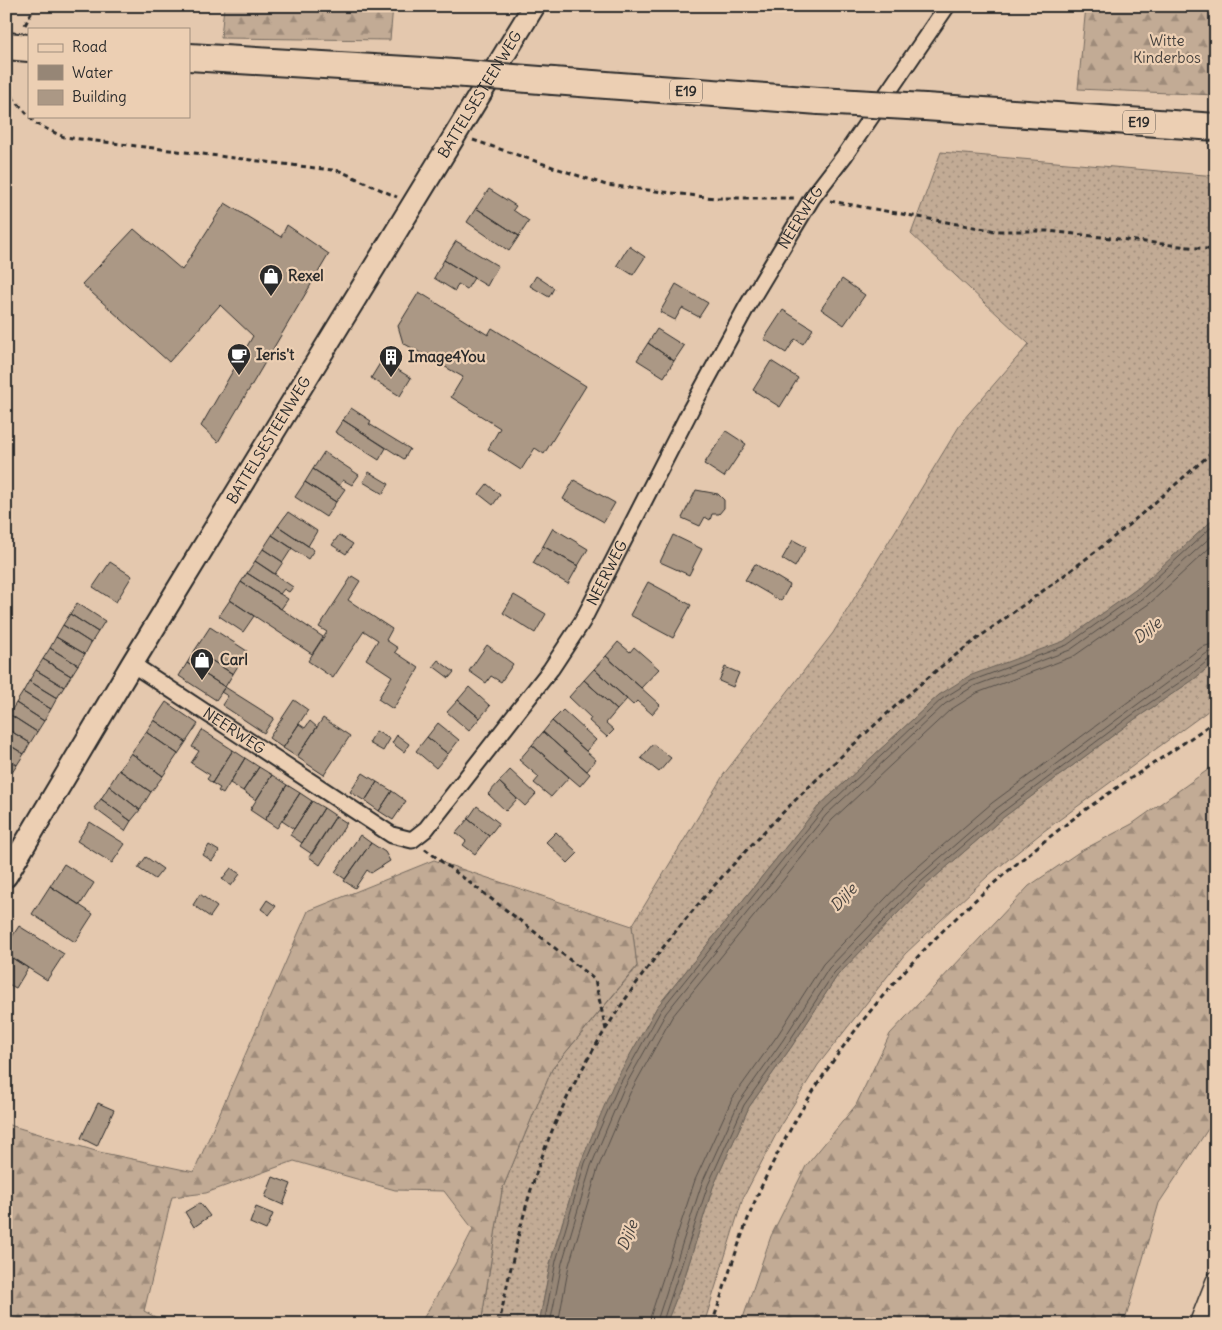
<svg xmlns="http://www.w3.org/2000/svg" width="1222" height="1330" font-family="Delius,sans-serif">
<defs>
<pattern id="grass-dots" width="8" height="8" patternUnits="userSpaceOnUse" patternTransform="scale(1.25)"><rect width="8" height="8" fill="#c2ab95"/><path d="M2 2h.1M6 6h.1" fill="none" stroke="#9e8b7a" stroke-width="1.8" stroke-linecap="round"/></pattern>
<pattern id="forest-firs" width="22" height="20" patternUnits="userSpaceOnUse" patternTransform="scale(1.25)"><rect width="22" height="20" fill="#c2ab95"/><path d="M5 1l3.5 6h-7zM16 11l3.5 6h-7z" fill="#9e8b7a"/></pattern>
</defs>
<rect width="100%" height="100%" fill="#e4c8ae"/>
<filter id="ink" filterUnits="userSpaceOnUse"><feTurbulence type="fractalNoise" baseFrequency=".02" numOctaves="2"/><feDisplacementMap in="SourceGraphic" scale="10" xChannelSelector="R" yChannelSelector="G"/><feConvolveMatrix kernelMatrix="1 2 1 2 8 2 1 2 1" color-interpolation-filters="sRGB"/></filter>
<g filter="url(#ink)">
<path fill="url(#grass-dots)" stroke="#766b60" d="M941,152L1216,176V517L1140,587L1063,642L939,695L818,807L657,1007L619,1076L570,1198L551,1260L539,1324H481L502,1190L552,1069L637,967L632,926L724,774L833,633L963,420L1029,344L911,234Z
M1216,661V705L1044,831L989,875L905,954L818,1065L782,1123L743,1198L704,1324H666L685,1276L713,1187L749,1107L792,1046L837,976L918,892L1004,817L1135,719L1193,680Z"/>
<path fill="url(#forest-firs)" stroke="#766b60" d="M224,6H393L390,40L221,38Z
M1086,6H1216V95L1078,89Z
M1216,764V1117L1159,1203L1124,1324H741L771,1236L806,1166L856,1105L890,1034L1029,886L1079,852L1132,824Z
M434,860L632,926L637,966L552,1069L502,1190L481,1324H420L454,1266L473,1229L444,1191L395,1190L294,1161L206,1193L172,1197L144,1311L168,1324H6V1124L99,1152L194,1172L308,911Z"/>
<path fill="#968676" stroke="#6b6258" d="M1216,517V661L1193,680L1135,719L1004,817L918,892L837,976L792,1046L749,1107L713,1187L685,1276L666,1324H539L551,1260L581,1162L613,1085L657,1007L818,807L939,695L969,676L1064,641L1138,588Z"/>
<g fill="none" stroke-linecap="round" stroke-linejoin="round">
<path stroke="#564f49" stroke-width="1" d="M544,1324L556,1261L585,1163L618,1087L661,1010L822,811L942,699L971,681L1067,645L1141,592L1216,523
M550,1324L562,1263L591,1166L623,1090L666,1013L826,815L945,704L974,686L1070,650L1145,597L1216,532
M558,1324L569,1265L598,1168L630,1093L672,1017L832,820L950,710L977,693L1074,656L1150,603L1216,542
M648,1324L695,1180L732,1099L777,1036L823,964L905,878L992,803L1202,647L1216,643
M656,1324L702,1183L739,1102L783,1040L829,968L910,884L996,809L1207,653L1216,651
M662,1324L708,1185L744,1105L788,1043L834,973L914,888L1001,813L1132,715L1189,676L1211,658L1216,657"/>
</g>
<path fill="#ab9885" stroke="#2b2b2b" d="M489,189L516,206L513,210L529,221L519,236L476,208Z
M225,203L281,237L287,225L329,254L218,442L201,426L253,336L220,305L169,362L82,284L134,229L182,270Z
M476,208L519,236L509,251L467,222Z
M456,241L498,266L487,286L444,260Z
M629,246L645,257L633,275L617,265Z
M444,260L474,278L467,289L458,284L455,291L434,278Z
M536,276L554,288L549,297L530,286Z
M842,279L865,295L844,325L821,309Z
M676,284L708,303L699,317L682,308L675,320L660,312Z
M419,292L488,335L492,328L586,386L544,454L535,448L521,470L488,449L500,428L451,397L463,377L403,343L398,326Z
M783,310L813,329L803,344L795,339L786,353L764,339Z
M657,329L684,346L674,361L648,343Z
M648,343L674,361L664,377L637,360Z
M382,360L411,378L400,396L371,378Z
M771,361L798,378L780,407L753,390Z
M351,408L371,421L369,424L410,449L404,459L343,420Z
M343,420L386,448L379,460L335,432Z
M726,431L746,444L724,477L704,464Z
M324,452L359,475L352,485L343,480L339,486L313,469Z
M313,469L345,489L336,502L305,482Z
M369,472L389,484L383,494L363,482Z
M574,480L615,503L604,522L563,499Z
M305,482L336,502L326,517L295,497Z
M487,484L500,495L493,505L479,494Z
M696,490L718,494L724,500V508L719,514H712L710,520L705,517L700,526L682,518Z
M288,512L317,531L308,546L278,526Z
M278,526L314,550L308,559L272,535Z
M553,528L588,549L578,566L543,546Z
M272,535L292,548L283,562L263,549Z
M339,535L353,544L346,554L332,545Z
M673,535L702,549L689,575L660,562Z
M793,540L806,547L795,567L782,559Z
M543,546L578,566L568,584L533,563Z
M263,549L283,562L275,574L255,561Z
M255,561L293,587L289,592L284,589L280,594L247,573Z
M110,562L132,576L116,602L93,587Z
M755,564L790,585L781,601L745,580Z
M247,573L288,599L281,609L241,582Z
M352,576L360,581L348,600L392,629L386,640L398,648L395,652L419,668L393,709L378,699L392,676L366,659L378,640L364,631L333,678L308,661L327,632L319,627Z
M241,582L323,637L312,654L230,600Z
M648,582L691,605L673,638L630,615Z
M514,595L546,614L535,633L503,613Z
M230,600L254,616L243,632L219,616Z
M77,603L105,621L98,632L70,614Z
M70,614L98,632L91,643L63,625Z
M63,625L91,643L85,654L56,637Z
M210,627L247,651L233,674L195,650Z
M56,637L85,654L78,665L50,648Z
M618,642L630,652L634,647L659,669L641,688L606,656Z
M487,645L513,664L501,682L491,676L486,683L469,671Z
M50,648L78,665L71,676L43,659Z
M195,650L233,674L225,687L187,663Z
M606,656L660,705L652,714L637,701L633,705L594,669Z
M43,659L71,676L64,687L36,670Z
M438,660L454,672L449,678L433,666Z
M187,663L225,687L216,700L179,676Z
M725,667L739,673L733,687L719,681Z
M594,669L627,699L617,710L584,680Z
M36,670L64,687L57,698L29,681Z
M584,680L617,710L606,723L614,730L607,737L589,721L591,718L569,697Z
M29,681L57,698L51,709L23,692Z
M225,687L274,718L264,733L222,705L228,696L221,692Z
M469,687L490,706L480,718L458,700Z
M23,692L51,709L44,721L16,703Z
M294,700L308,710L283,748L269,738Z
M458,700L480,718L469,731L447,712Z
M166,702L198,724L186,742L154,720Z
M16,703L44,721L37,732L9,714Z
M563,710L596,740L586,751L552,721Z
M9,714L37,732L30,743L6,728V719Z
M323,718L350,736L324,775L297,757Z
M154,720L186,742L178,754L146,732Z
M310,721L317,727L297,757L283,748L299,724L305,728Z
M552,721L596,760L587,771L543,732Z
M438,723L459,740L448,754L427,737Z
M6,728L30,743L24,754L6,743Z
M202,730L233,750L212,783L207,779L210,775L191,763L199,751L192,747Z
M376,731L390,739L383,751L369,743Z
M146,732L178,754L163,776L131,753Z
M543,732L590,774L580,786L532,745Z
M397,735L409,744L404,752L392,743Z
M427,737L448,754L436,768L416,751Z
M6,743L24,754L17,765L6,758Z
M653,744L671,758L659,772L641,758Z
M532,745L569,777L551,797L534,783L539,777L519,760Z
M233,750L245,758L223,794L218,791L220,788L212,783Z
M131,753L163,776L151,792L119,770Z
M6,758L17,765L10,776L6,774Z
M245,758L259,767L243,791L230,783Z
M259,767L272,775L256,800L243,791Z
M119,770L151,792L140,810L109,786Z
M510,770L536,794L525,806L499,782Z
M363,773L377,782L365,801L350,792Z
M272,775L287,785L265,820L250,810Z
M377,782L392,791L379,811L365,801Z
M499,782L517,799L506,811L488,794Z
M287,785L300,793L277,828L265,820Z
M109,786L140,810L131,821L101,799Z
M392,791L406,801L393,820L379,811Z
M300,793L312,801L294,829L282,821Z
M101,799L131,821L125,831L94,808Z
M312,801L324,808L302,843L290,835Z
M477,806L499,823L489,836L468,819Z
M324,808L336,816L312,854L300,846Z
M336,816L347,823L320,865L309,857Z
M468,819L489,836L475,854L463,845L466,841L456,833Z
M90,822L125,844L112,863L77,841Z
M556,832L578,853L568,863L546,842Z
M360,835L371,843L345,879L335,872Z
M371,843L385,852L390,861L371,873L367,870L355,888L344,881Z
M209,845L219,851L212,861L203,855Z
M146,857L163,869L155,879L138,868Z
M64,864L94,883L80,905L50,886Z
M231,868L240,874L231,886L222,879Z
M50,886L93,914L75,942L32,914Z
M200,894L217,907L210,917L193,905Z
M267,900L276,906L269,915L261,909Z
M19,926L64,954L47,980L6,954V946Z
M6,954L28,968L16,988L6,983Z
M98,1103L114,1110L97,1146L81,1138Z
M273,1177L291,1184L283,1205L265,1197Z
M200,1203L210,1216L194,1227L185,1212Z
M256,1207L273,1214L266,1230L250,1223Z"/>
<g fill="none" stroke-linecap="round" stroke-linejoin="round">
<g stroke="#2b2b2b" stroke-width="19">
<g id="minor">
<path id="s1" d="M132,664L392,835L412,840L426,829L551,669L582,622L691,409L746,308L812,198L845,155L947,6"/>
</g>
</g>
<g stroke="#2b2b2b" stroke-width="22">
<path id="tertiary" d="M1199,1324L1216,1281"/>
</g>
<g stroke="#2b2b2b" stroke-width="25">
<g id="secondary">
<path id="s2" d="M6,876L132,664L534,6"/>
</g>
</g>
<g stroke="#2b2b2b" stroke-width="30">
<path id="motorway" d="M189,57L440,72
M553,81L819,101
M925,107L1216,127"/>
</g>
<path stroke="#2b2b2b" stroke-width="3" stroke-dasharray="5 4" stroke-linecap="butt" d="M25,25L35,6
M6,90L36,124L64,137L340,171L397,197
M473,140L606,185L714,198H794
M830,201L996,231H1048L1216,250
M425,849L526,925L595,980L606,1030
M499,1324C512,1261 525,1198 549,1138C607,997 723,867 833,764C867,732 901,700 937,670C991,626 1050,588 1105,544C1143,514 1179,481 1216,449
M712,1324C727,1280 740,1236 758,1194C828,1038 938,921 1073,819C1119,784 1169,755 1216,720"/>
<use href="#minor" stroke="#eccfb3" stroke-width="15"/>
<use href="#tertiary" stroke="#eccfb3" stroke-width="19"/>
<use href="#secondary" stroke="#eccfb3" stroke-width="21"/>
<use href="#motorway" stroke="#eccfb3" stroke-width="26"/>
<g stroke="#2b2b2b" stroke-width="30" stroke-linecap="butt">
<path id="motorway-bridge" d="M6,46L29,48
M440,72L553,81
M819,101L925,107"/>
</g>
<use href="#motorway-bridge" stroke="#eccfb3" stroke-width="26"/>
</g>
</g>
<defs>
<g id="shop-pin" transform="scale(1.25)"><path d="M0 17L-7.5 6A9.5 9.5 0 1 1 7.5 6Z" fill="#2b2b2b" stroke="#eccfb3"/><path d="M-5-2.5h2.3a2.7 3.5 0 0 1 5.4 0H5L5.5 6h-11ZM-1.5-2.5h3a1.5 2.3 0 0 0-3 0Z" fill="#fff"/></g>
<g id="cafe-pin" transform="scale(1.25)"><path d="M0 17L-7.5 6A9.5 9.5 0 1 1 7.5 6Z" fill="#2b2b2b" stroke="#eccfb3"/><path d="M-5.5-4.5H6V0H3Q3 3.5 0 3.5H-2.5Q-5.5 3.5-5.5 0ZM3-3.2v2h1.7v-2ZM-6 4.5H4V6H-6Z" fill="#fff"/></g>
<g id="building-pin" transform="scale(1.25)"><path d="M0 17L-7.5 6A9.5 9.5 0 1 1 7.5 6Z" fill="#2b2b2b" stroke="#eccfb3"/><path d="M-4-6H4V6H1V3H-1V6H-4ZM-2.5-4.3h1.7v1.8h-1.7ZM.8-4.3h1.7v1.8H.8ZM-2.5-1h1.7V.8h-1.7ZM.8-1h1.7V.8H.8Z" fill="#fff"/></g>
</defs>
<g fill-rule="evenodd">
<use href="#shop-pin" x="271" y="276"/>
<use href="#cafe-pin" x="239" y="355"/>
<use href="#building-pin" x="391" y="357"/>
<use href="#shop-pin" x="202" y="660"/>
</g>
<g text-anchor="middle" stroke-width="4.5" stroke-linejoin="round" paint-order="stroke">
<g fill="#eccfb3" stroke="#655c54" stroke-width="1">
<rect x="670" y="79.5" width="32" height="23" rx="4"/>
<rect x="1123" y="110.5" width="32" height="23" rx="4"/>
</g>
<g font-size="14" font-weight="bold" fill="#2b2b2b">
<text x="686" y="96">E19</text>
<text x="1139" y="127">E19</text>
</g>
<g font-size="15" fill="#423e3b" stroke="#eccfb3">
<text x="1167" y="46">Witte<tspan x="1167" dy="17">Kinderbos</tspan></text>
</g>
<g font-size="15" fill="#2b2b2b" stroke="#eccfb3">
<text dy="5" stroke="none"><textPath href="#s2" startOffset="914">BATTELSESTEENWEG</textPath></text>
<text dy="5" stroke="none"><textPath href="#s1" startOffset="1069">NEERWEG</textPath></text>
<text dy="5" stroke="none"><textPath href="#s2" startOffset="509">BATTELSESTEENWEG</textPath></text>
<text dy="5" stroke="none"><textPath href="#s1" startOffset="664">NEERWEG</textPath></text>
<text dy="5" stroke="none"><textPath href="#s1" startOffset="122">NEERWEG</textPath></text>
</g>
<g font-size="15" font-weight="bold" fill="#2b2b2b" stroke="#eccfb3" text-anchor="start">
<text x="288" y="281">Rexel</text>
<text x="256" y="360">Ieris't</text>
<text x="408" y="362">Image4You</text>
<text x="220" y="665">Carl</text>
</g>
<g font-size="16" font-style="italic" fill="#46423e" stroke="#eccfb3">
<text transform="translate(1147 630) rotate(-38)" y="6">Dijle</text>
<text transform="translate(843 897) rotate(-47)" y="6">Dijle</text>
<text transform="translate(627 1235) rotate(-69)" y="6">Dijle</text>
</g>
</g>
<rect width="1222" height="1330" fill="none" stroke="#eccfb3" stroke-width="25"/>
<rect x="12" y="12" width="1197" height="1305" fill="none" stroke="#2b2b2b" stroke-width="2" filter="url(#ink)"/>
<rect x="28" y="28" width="162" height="90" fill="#eccfb3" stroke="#9f8d7d"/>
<rect x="38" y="44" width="25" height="8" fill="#eccfb3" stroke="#9f8d7d"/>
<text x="72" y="52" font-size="15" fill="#2b2b2b">Road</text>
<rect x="38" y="65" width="25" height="15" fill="#968676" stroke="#9f8d7d"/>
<text x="72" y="78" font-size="15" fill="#2b2b2b">Water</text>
<rect x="38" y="90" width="25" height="15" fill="#ab9885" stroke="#9f8d7d"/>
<text x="72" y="102" font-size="15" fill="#2b2b2b">Building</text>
</svg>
